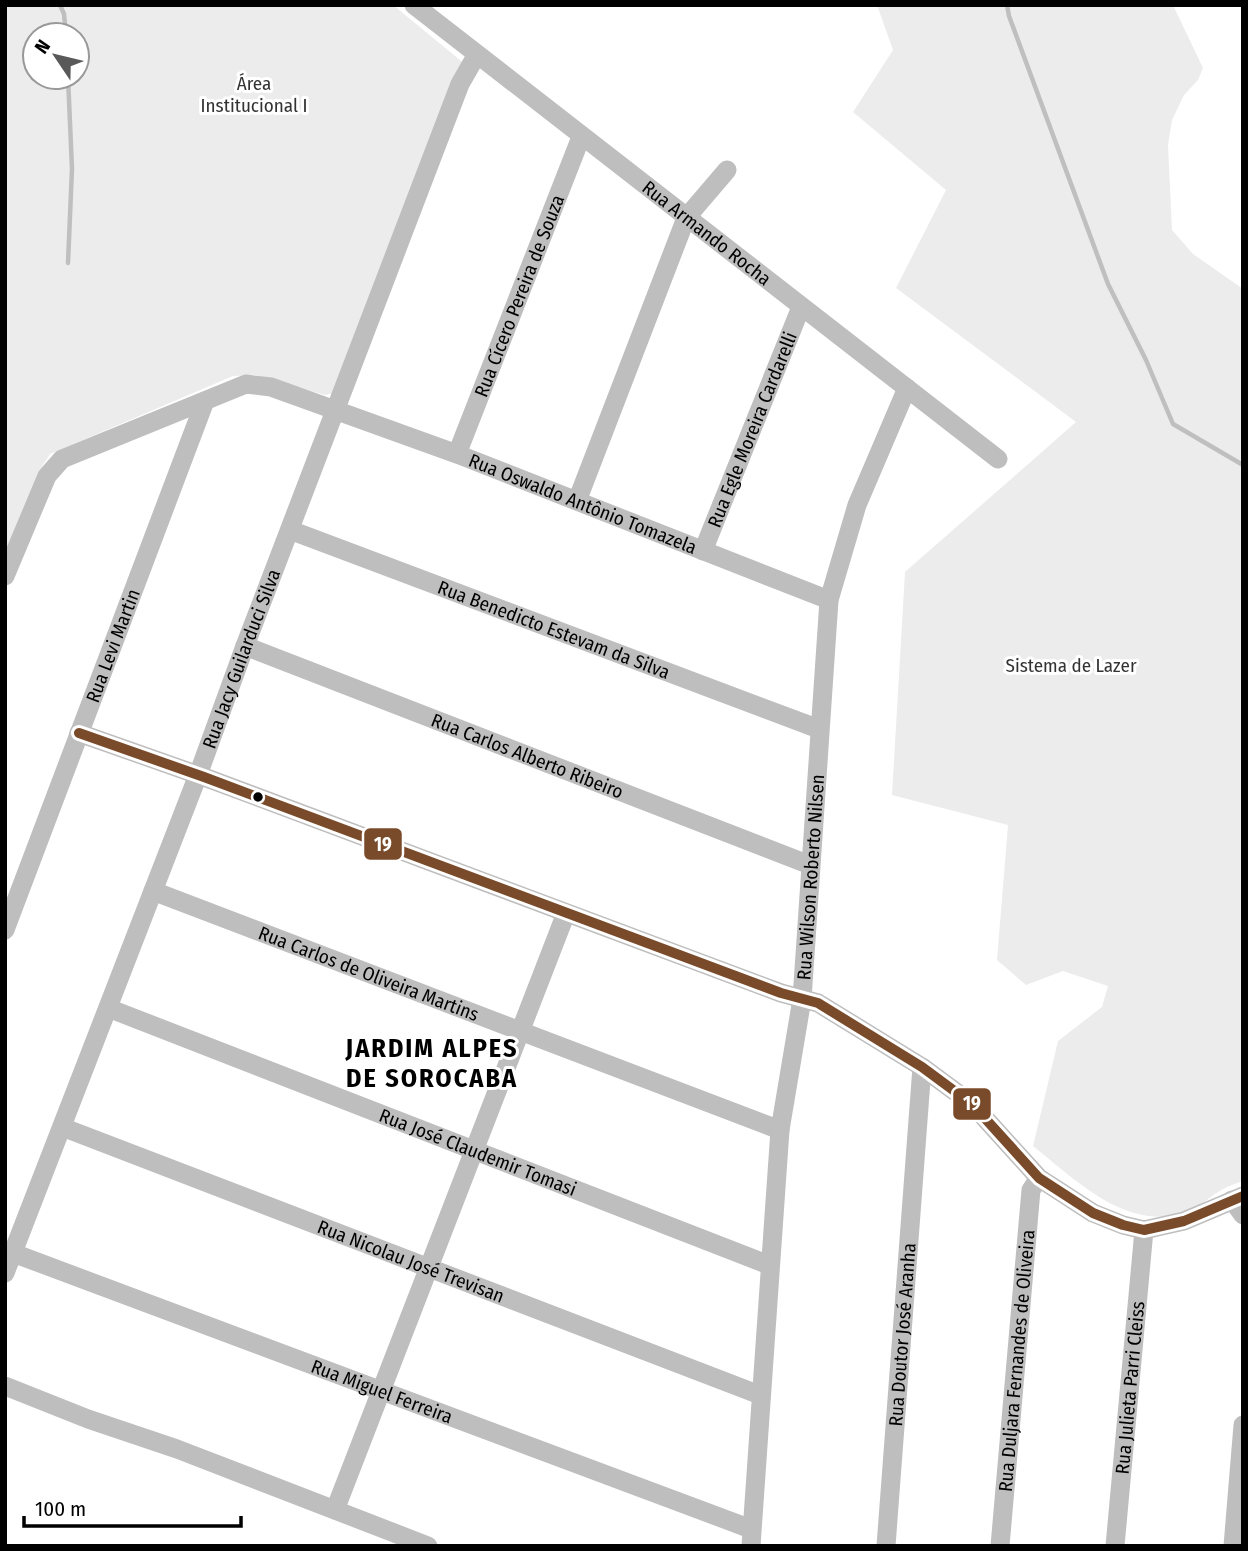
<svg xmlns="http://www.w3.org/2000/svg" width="1248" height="1551" font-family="'Fira Sans Condensed',sans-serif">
<rect width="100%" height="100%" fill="#fff"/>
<path fill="#ececec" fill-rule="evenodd" d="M5,5H393L466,65L334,393L325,395L255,375L233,376L50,454L39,471L5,556ZM35,35H77V77H35Z
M877,5H1173L1203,68L1198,80L1184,95L1172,120L1168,145L1172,230L1193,254L1243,289V1181C1236,1183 1229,1186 1223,1189C1212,1195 1202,1205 1191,1210C1130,1236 1076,1180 1033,1146L1058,1041L1102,1007L1108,986L1063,971L1026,985L997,960L1008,825L892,795L905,572L1076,422L896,288L946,190L853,112L893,50Z"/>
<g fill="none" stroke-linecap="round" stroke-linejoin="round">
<path stroke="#bfbfbf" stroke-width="4.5" d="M60,5L64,14L66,35
M1007,5L1009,16L1108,284L1146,360L1173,424L1243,465
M68,263L72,169L68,77"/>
<g stroke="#bebebe" stroke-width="19">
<path id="s1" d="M414,5L998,459"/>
<path id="s2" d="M457,454L581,137"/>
<path d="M577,501L686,218L727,170"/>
<path id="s3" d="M290,530L819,729"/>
<path id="s4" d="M703,551L801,307"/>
<path id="s5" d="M5,576L47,476L62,459L246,384L271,387L457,454L829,600"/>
<path id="s6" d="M245,646L810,865"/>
<path d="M79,733L204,777L781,993L818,1003L922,1067L972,1104L1039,1178L1093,1213L1123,1225L1144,1230L1184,1221L1243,1196"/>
<path id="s7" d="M153,891L780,1130"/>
<path id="s8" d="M5,930L205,401"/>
<path id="s9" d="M108,1008L769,1265"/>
<path id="s10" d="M62,1127L760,1395"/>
<path d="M1232,1200L1243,1215"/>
<path id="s11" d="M13,1253L751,1529"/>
<path id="s12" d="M5,1273L198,775L245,646L460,84L476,56"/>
<path d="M5,1386L88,1419L177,1449L428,1546"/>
<path d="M335,1510L566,913"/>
<path id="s13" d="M751,1546L780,1130L802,999L829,600L857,505L907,388"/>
<path id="s14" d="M886,1546L922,1067"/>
<path id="s15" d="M1000,1546L1031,1190L1039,1178"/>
<path id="s16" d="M1115,1546L1144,1230"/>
<path d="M1233,1546L1243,1425"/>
</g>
<g stroke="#fff" stroke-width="16">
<path id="bus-1" d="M79,733L204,777L781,993L818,1003L922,1067L972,1104L1039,1178L1093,1213L1123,1225L1144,1230L1184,1221L1243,1196"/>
</g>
<use href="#bus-1" stroke="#7a4b2a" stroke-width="10"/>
</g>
<circle fill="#000" stroke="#fff" stroke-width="2.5" cx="258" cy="797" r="6"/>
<g text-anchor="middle" stroke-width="6" stroke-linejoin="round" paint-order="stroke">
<g font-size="19" fill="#333" stroke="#fff">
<text x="254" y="90">Área<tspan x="254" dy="22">Institucional I</tspan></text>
<text x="1071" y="672">Sistema de Lazer</text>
</g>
<g font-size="19" fill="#000" stroke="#fff">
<text dy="7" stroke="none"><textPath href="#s1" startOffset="371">Rua Armando Rocha</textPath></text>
<text dy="7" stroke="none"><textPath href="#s2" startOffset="170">Rua Cícero Pereira de Souza</textPath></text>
<text dy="7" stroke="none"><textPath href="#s4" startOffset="131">Rua Egle Moreira Cardarelli</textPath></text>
<text dy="7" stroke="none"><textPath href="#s5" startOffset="688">Rua Oswaldo Antônio Tomazela</textPath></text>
<text dy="7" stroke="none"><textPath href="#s3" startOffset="282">Rua Benedicto Estevam da Silva</textPath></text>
<text dy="7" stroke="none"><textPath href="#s8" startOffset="304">Rua Levi Martin</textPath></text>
<text dy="7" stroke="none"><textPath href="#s12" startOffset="658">Rua Jacy Guilarduci Silva</textPath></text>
<text dy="7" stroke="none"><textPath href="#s6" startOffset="303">Rua Carlos Alberto Ribeiro</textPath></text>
<text dy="7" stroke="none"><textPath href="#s13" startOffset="672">Rua Wilson Roberto Nilsen</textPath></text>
<text dy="7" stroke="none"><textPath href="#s7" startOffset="231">Rua Carlos de Oliveira Martins</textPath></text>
<text dy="7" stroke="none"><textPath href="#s9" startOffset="397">Rua José Claudemir Tomasi</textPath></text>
<text dy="7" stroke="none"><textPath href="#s10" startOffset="374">Rua Nicolau José Trevisan</textPath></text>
<text dy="7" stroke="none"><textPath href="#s14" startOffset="212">Rua Doutor José Aranha</textPath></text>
<text dy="7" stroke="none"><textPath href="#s15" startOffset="186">Rua Duljara Fernandes de Oliveira</textPath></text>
<text dy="7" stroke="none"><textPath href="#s16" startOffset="159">Rua Julieta Parri Cleiss</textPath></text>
<text dy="7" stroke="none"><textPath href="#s11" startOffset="394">Rua Miguel Ferreira</textPath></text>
</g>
<g font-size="26" font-weight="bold" letter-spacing="2" fill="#000" stroke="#fff">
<text x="432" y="1057">JARDIM ALPES<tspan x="432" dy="30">DE SOROCABA</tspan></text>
</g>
</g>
<g stroke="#fff" stroke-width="2.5">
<rect x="363" y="827" width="40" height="34" rx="7" fill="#7a4b2a"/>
<rect x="952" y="1087" width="40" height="34" rx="7" fill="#7a4b2a"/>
</g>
<g font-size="19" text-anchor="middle" font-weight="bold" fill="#fff">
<text x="383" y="851">19</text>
<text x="972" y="1110">19</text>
</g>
<rect width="1248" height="1551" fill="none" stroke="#000000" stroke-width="14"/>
<g transform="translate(56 56) rotate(305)"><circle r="33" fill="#ffffff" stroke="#999999" stroke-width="2"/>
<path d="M0-5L12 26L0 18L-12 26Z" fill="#595959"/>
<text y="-10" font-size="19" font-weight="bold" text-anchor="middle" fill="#000000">N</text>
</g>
<path d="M24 1516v10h217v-10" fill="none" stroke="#000000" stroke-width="3.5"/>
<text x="35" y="1516" font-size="21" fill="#000000" stroke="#ffffff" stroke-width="5" paint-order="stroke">100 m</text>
</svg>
